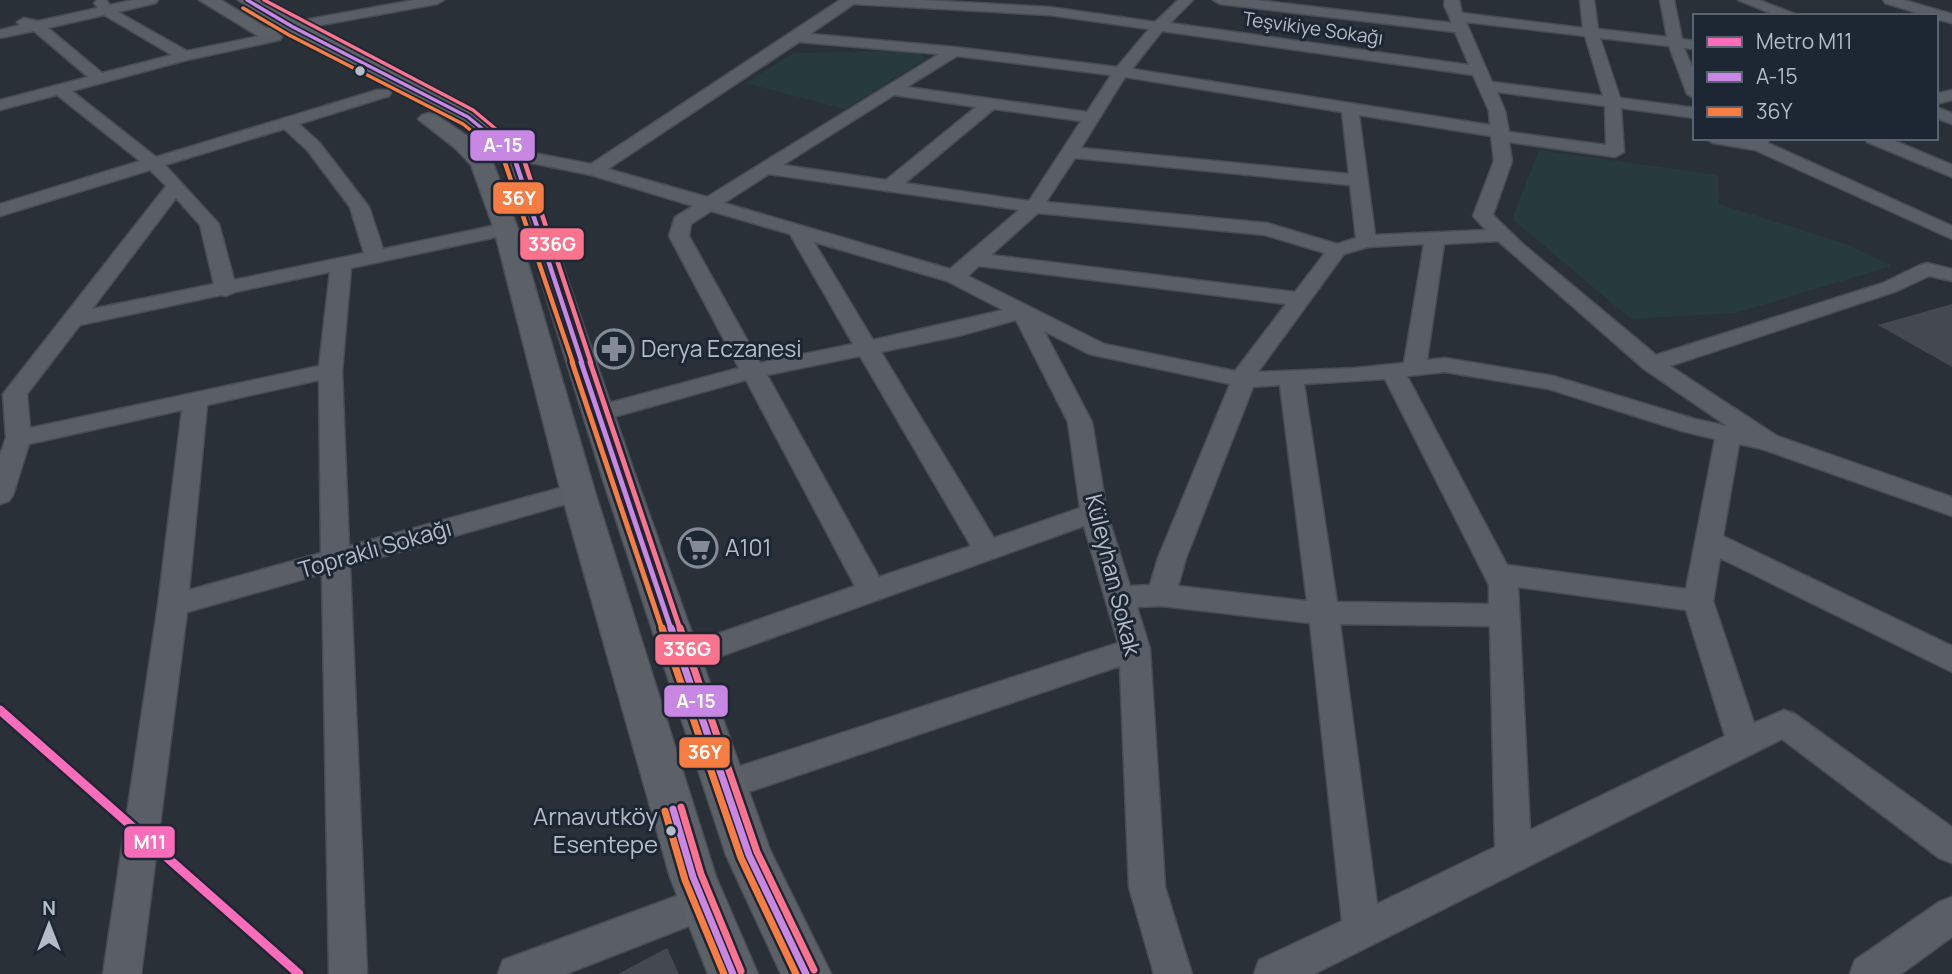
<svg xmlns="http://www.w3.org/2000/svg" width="1952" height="974" font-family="Manrope,sans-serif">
<rect width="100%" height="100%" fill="#2a3038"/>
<path fill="#273a3e" d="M894,51L920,53L926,59L845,109L745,83L794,53Z
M1539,150L1718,175L1719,204L1849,245L1892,266L1736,313L1631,319L1512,219Z"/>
<path fill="#444950" d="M1952,304V367L1878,325Z
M667,948L679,974H618Z"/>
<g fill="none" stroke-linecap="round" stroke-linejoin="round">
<g stroke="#484c53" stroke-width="3">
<path id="minor" d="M97,0H106L110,5L133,0H158L156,3L118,12L187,51L269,34L264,30L271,26L414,0H444L437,4L277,33L282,37L280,40L187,60L72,91L156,157L377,90H389L391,93L389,96L299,124L319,142L369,207L383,249L506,223L516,229L506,235L351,268L342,371L349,546L578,483L587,486L591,492L587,498L350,566L367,974H329L322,574L187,612L141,974H103L158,605L182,410L29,444L13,495L9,501L0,504V455L6,438L3,394L166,186L150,170L0,216V204L140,161L57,95L0,110V100L88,77L34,31L0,38V30L20,25L17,22L24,18L38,21L98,8L94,3ZM104,15L172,55L102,73L48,28ZM284,129L307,150L350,207L364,253L234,280L219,224L165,165ZM176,198L200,225L214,284L92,309ZM330,272L319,366L30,428L27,394L80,325L221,295L226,296L235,292ZM319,380L321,553L189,590L207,405Z
M840,0H923L1049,7L1155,22L1178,0H1193L1170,23L1469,65L1455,32L1220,4L1213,0H1256L1452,23L1444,5L1445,0H1459L1462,13L1583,28L1580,0H1594L1598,29L1667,37L1660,0H1674L1682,39L1695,41V49L1684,48L1695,74V99L1687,94L1669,46L1600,38L1620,98L1695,108V118L1621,108L1624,152L1615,157L1509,142L1512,161L1493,215L1524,245L1656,355L1883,283L1920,265L1927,263L1952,269V281L1929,276L1897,291L1670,366L1777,436L1952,497V516L1762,449L1739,444L1723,536L1952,646V672L1720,558L1713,601L1754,723L1784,710L1795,714L1952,827V863L1939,858L1782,739L1314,974H1254L1259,960L1342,921L1310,623L1161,606L1137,607L1150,649L1165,887L1192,974H1154L1129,887L1120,666L725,800L713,795L708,785L713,775L1118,643L1084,526L682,670L671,666L667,658L671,650L855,586L746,380L599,421L590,418L587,413L590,408L739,368L669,236L675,217L693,206L591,175L507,158L504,154L513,149L591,164ZM854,4L1049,15L1149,29L1117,67L954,47L810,34ZM1466,22L1585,36L1603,96L1492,82ZM1162,31L1473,75L1489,111L1490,125L1132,69ZM799,42L939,54L707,197L608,169ZM957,56L1111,75L1087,112L907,87ZM1125,77L1342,112L1349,174L1081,148ZM1497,92L1605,106L1606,145L1509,132L1505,111ZM894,95L976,107L886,180L783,165ZM994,109L1081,121L1029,201L905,183ZM1359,115L1491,136L1494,161L1473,216L1486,230L1375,235ZM1075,158L1350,185L1356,238L1337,244L1267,223L1046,202ZM769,174L1019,210L950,269L724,203ZM711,211L790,234L853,344L760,363L689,236L691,224ZM1038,213L1265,235L1325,253L1295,292L991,255ZM1498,241L1644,369L1727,426L1695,419L1553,376L1445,358L1427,360L1444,244ZM814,242L947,281L1003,310L873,340ZM1424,244L1404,363L1355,368L1258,372L1344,254L1368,247ZM979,266L1286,304L1235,371L1104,344L968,276ZM1016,320L1068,422L1080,508L994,538L881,352L958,336ZM1044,331L1089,354L1230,384L1158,558L1150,585L1130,586L1107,513L1092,422ZM860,356L971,546L879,577L767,375ZM1445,372L1549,389L1682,431L1715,439L1686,589L1507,565L1407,376ZM1385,379L1489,585V604L1337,602L1304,384ZM1280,385L1307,601L1178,586L1186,558L1253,387ZM1518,587L1686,610L1725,736L1530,830ZM1340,624L1490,626L1495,847L1377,904Z
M1738,0H1759L1800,16H1778Z
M1883,0H1904L1952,14V23L1936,19V16H1927L1885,3Z
M1952,90V100L1936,104V94Z
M1936,107L1952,113V124L1936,118Z
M1705,138H1770L1768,143L1952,226V239L1755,150L1713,143Z
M1865,138H1888L1952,165V177L1867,142Z
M704,886L717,891L723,903L717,915L566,974H498L503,960Z
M1952,897V937L1901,974H1850L1855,960L1939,902Z"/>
</g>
<g stroke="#484c55" stroke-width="3">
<path id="major" d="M199,0H221L273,32L270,36H258Z
M238,0H259L475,113L524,154L638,483L770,850L831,974H781L726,855L604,483L503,157L461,121L287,31Z
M429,113L436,115L472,139L493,163L518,229L595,492L716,877L758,974H708L670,877L561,492L494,229L471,165L456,149L418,119L422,115Z"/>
</g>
<use href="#minor" fill="#5a5e66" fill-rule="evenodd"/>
<use href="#major" fill="#5c6168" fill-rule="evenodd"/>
<g stroke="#1d2633" stroke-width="7">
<path id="bus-1-far3" d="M247,0L293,27L468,117L513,154L514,158"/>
</g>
<g stroke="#1d2633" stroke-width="9">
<path id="bus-1-far2" d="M514,157L582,363"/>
</g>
<g stroke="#1d2633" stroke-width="10">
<path id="bus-1-far1" d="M581,362L671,629"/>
</g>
<g stroke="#1d2633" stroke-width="12">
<path id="bus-1" d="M671,628L749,855L806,974
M673,809L693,877L733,974"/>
</g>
<g stroke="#1d2633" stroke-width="7">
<path id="bus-2-far3" d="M243,8L289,35L463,124L505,158"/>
</g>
<g stroke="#1d2633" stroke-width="9">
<path id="bus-2-far2" d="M503,157L573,363"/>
</g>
<g stroke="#1d2633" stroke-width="10">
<path id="bus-2-far1" d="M572,362L662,629"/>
</g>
<g stroke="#1d2633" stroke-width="12">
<path id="bus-2" d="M662,628L741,858L796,974
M665,811L685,880L724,974"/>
</g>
<g stroke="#1d2633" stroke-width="7">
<path id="bus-3-far3" d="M264,0L473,110L521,150L524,158"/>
</g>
<g stroke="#1d2633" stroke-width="9">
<path id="bus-3-far2" d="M523,157L591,363"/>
</g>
<g stroke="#1d2633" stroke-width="10">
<path id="bus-3-far1" d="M590,362L680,629"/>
</g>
<g stroke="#1d2633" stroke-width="12">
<path id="bus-3" d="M680,628L757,852L814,970
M681,807L701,874L741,971"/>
</g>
<use href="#bus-1-far3" stroke="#c787e3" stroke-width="3.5"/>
<use href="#bus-1-far2" stroke="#c787e3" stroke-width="4.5"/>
<use href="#bus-1-far1" stroke="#c787e3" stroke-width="5"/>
<use href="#bus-1" stroke="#c787e3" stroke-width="7"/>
<use href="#bus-2-far3" stroke="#f77d43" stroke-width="3.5"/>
<use href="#bus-2-far2" stroke="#f77d43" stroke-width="4.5"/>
<use href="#bus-2-far1" stroke="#f77d43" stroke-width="5"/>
<use href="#bus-2" stroke="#f77d43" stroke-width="7"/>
<use href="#bus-3-far3" stroke="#fc738d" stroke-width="3.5"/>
<use href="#bus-3-far2" stroke="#fc738d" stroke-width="4.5"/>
<use href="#bus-3-far1" stroke="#fc738d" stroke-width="5"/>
<use href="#bus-3" stroke="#fc738d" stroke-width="7"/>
<g stroke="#1d2633" stroke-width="14">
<path id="metro-1" d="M0,710L299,974"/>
</g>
<use href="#metro-1" stroke="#fb6dba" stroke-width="9"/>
</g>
<defs>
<g id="pharmacy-ring" transform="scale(2.0125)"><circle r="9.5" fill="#1d2633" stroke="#848b96" stroke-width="1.5"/><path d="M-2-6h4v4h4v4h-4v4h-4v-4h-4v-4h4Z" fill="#848b96"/></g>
<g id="supermarket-ring" transform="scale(2.0125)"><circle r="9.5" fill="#1d2633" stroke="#848b96" stroke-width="1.5"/><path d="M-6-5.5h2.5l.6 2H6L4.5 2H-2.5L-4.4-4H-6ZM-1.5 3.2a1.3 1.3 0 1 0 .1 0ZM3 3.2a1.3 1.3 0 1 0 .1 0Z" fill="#848b96"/></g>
</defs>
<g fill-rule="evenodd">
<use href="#pharmacy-ring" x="614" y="349"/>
<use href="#supermarket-ring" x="698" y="548"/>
</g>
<g fill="#b4bcc9" stroke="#1d2633" stroke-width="2.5">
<circle cx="360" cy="71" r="6"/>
<circle cx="671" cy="831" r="6"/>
</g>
<g text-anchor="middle" stroke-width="6" stroke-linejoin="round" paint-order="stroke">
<g font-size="19" fill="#b4bcc9" stroke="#1d2633">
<text transform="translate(1313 28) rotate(8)" y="7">Teşvikiye Sokağı</text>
</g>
<g font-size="23" fill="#b4bcc9" stroke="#1d2633" text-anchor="start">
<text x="641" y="357">Derya Eczanesi</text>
<text x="725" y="556">A101</text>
</g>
<g font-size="23" fill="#b4bcc9" stroke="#1d2633">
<text transform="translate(375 549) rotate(-16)" y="8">Topraklı Sokağı</text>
<text transform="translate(1113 575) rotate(76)" y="8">Küleyhan Sokak</text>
</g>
<g font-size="24" fill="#b4bcc9" stroke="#1d2633" text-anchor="end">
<text x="658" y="825">Arnavutköy<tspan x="658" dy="28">Esentepe</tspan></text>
</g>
</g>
<g stroke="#1d2633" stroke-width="2.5">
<rect x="469" y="129" width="67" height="33" rx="7" fill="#c787e3"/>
<rect x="492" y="181" width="53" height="34" rx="7" fill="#f77d43"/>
<rect x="519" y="227" width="66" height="34" rx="7" fill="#fc738d"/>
<rect x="654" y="633" width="67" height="33" rx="7" fill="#fc738d"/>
<rect x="663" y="684" width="66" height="34" rx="7" fill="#c787e3"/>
<rect x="678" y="736" width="53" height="33" rx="7" fill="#f77d43"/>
<rect x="123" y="825" width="53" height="34" rx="7" fill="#fb6dba"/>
</g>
<g font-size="19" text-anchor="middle" font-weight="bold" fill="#fff">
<text x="503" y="152">A-15</text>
<text x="519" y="205">36Y</text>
<text x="552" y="251">336G</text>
<text x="687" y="656">336G</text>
<text x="696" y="708">A-15</text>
<text x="705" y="759">36Y</text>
<text x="150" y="849">M11</text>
</g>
<rect x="1693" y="14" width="245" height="126" fill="#1d2633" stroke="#59626f" stroke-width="2"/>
<rect x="1707" y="37" width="35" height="10" fill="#fb6dba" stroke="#59626f" stroke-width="2"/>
<text x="1756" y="49" font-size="21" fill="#b4bcc9">Metro M11</text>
<rect x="1707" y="72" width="35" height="10" fill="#c787e3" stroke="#59626f" stroke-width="2"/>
<text x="1756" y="84" font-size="21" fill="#b4bcc9">A-15</text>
<rect x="1707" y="107" width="35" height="10" fill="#f77d43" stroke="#59626f" stroke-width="2"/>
<text x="1756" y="119" font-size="21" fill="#b4bcc9">36Y</text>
<g transform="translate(49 925)" stroke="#1d2633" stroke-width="5" paint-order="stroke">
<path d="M0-5L12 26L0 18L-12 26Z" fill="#b4bcc9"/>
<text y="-10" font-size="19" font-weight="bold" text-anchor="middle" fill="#b4bcc9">N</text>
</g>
</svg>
